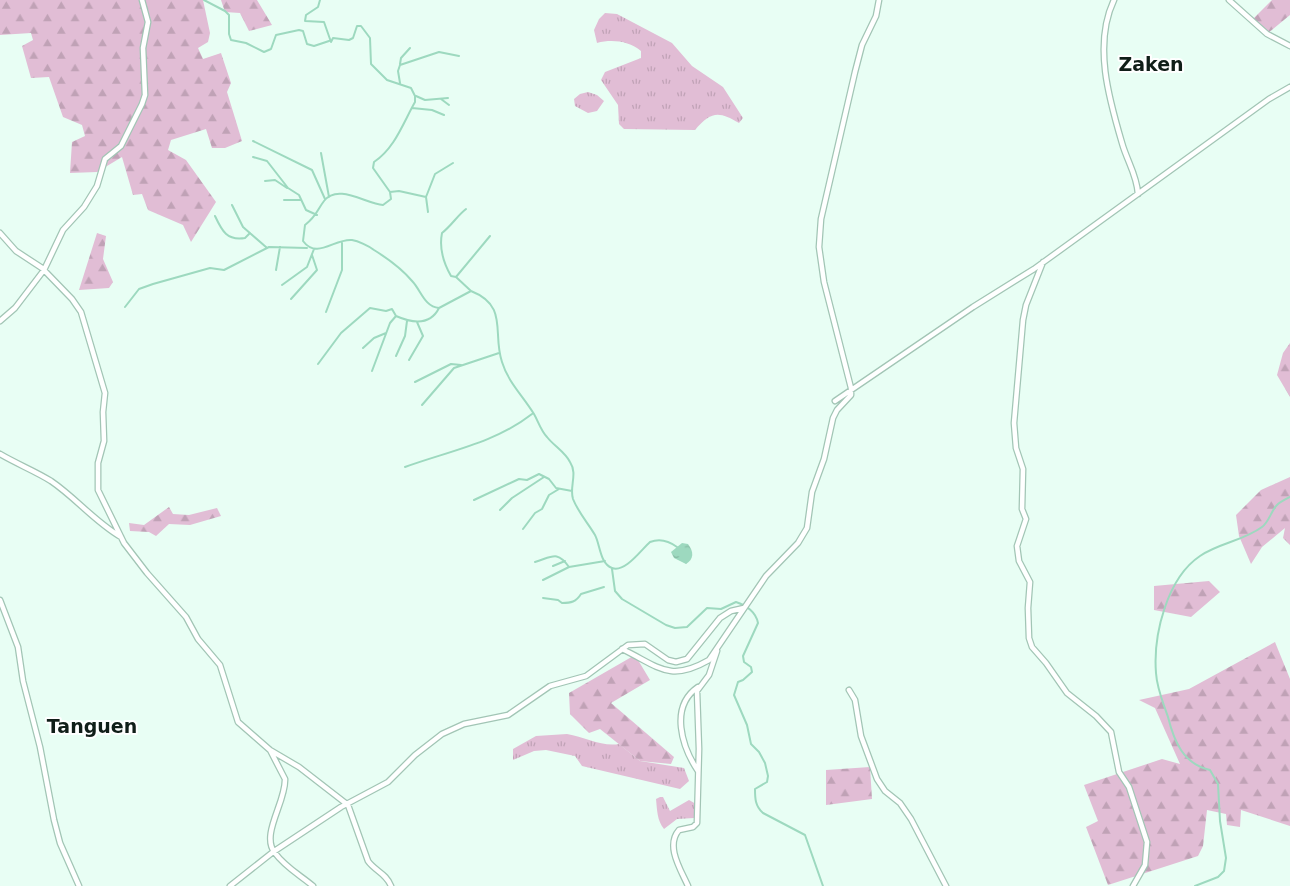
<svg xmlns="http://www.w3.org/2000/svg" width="1290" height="886" font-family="'DejaVu Sans',sans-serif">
<defs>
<pattern id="grass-tufts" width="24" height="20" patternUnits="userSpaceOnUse" patternTransform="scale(1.25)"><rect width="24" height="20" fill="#e1bdd5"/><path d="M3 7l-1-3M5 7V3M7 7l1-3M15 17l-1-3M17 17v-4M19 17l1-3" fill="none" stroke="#c0a2b6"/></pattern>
<pattern id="forest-firs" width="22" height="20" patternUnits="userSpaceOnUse" patternTransform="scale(1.25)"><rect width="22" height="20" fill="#e1bdd5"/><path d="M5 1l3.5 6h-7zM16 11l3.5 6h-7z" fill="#c0a2b6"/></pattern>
<pattern id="water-ripples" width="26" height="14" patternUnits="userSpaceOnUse" patternTransform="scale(1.25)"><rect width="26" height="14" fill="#9dd9bf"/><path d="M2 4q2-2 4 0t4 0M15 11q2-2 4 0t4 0" fill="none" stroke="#86baa3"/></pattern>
</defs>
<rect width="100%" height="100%" fill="#e8fef4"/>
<path fill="url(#grass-tufts)" d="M605,13L617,14L672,43L692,66L723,87L743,118L739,123C719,111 711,111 695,130L624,129L619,124L618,105L601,80L605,72L641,58V51C629,41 612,39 597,43L594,30L599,19Z
M588,92L597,95L604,101L597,111L588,113L575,106L574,99L580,94Z
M567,734C585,737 602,747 619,744L640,761L684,768L689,781L680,789L582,766L575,756L546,750L534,751L513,760V749L536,736Z
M660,797H663L670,811L689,800L696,804L694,818L677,819L664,829C657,821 657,809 656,799Z"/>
<path fill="url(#forest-firs)" d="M0,0H203L210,33L208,42L198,48L203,59L221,53L231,83L227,92L242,141L225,148H212L206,129L171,140L168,150L186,160L216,202L191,242L183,225L148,210L142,194L133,195L122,157L97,172L70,173L72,142L85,136L82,125L63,117L49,77L31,78L22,46L33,40L31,33L0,35Z
M221,0H257L272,25L249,31L240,13L225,12Z
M1272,0H1290V15L1267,34L1251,21Z
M97,233L106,236L103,259L113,282L109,288L79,290Z
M1290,343V397L1277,375L1283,353Z
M1290,477V545L1283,538L1285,528L1262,547L1251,564L1239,536L1236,515L1261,490Z
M169,507L173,514L189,515L217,508L221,516L190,525L169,524L156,536L149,532L130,531L129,523L144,525Z
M1209,581L1220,592L1191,617L1154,610V586Z
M1275,642L1290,679V826L1241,810L1240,827L1227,825L1226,814L1207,810L1203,846L1198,856L1108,885L1086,827L1098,821L1084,785L1162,759L1180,764L1155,708L1139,700L1189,689Z
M635,655L650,680L611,703L674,757L671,764L640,761L600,729L589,733L570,714L569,693Z
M870,767L872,799L826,805V770Z"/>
<path fill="url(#water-ripples)" d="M682,543L688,544C694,552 694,559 686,564L674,558L671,552Z"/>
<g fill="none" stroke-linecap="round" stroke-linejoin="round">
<path stroke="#9dd9bf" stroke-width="2" d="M204,0L225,11L229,15V34L231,40L246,43L264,52L271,49L276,35L299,30L303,31L307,44L314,46L329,41
M320,0L318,7L306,15L305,21L324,22L331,42L333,38L349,40L353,38L357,26H361L370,38L371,64L387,80L411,88L415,96V102C403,123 395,148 374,162L373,168L390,192L391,199L383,205C366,204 338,183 324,201C317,210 317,216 305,225L303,241C317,260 335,238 352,240C358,241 369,246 374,250C387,258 403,270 413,282C421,291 425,307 439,308L471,291C509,306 492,333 502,362C508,382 523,396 534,414C538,421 541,431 547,437C554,446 565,452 570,462C578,474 569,487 573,499C578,512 588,523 595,535C600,544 600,564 612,568C625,573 641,550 650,542C660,538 669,541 677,547
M400,64L401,58L410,48
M400,83L398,71L400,65L439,52L459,56
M416,96L425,100L448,98
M441,99L449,105
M412,108L432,110L444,115
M253,141L312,170L325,199
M321,153L329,197
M253,157L267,161L288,188L299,195L306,210L317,215
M265,181L275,180L287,188
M390,192L399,191L426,197L435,174L453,163
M426,197L428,212
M284,200H301
M232,205L243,227L266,247
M215,216C222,231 227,241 245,238L250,233
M276,270L280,247
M456,277L451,276C443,262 439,248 442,233C452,225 457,216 466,209
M282,285L307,267L314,249
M471,291L456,277L490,236
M291,299L317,270L312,255
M125,307L139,289L153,284L210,268L224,270L269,247L307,248
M326,312L342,270V243
M363,348L374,338L386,333
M396,356L405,336L407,321
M409,360L423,336L417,322
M318,364L341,333L370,308L386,311L392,309L396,316
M372,371L390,323L396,316C412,323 430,326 439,308
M415,382L451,364L461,365
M422,405L454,368L499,353
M405,467C449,451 495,443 532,414
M474,500L519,479L527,480L539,474L549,479L556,488L572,491
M500,510L512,498L544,477
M523,529L535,513L542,509L549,495L559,489
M535,562C552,557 557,550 569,567L605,561
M553,566L565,561
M612,569L615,591L622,599L666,625L675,628L687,627L707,608L721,609L736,602C746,605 756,612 758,623L743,656L744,662L751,667L752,672L743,680L738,682L734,695L747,725L751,744L759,752L765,763L768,776L767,782L755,789C755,798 755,806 763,813L805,835L823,886
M543,580L569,567
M543,598L558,600L562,603C571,603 576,602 581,594L604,587
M1195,886L1218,877L1224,871L1226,858L1220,821L1218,784L1210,770C1183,764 1174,741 1168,717C1163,702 1157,689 1156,673C1153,635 1167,578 1200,556C1219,543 1243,541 1262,527C1269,522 1271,511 1277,505C1280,502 1286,499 1290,497"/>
<g stroke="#a2c5b5" stroke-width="7">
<path id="minor" d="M1114,0C1093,44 1109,99 1122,143C1127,161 1137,175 1138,194
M1229,0L1267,34L1290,46
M0,233L16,251L42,268L72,299L81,312L105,393L103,412L104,441L98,463V490L124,543L147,573L186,617L198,639L220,665L238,722L270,750L299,767L348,805L368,861C375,871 386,873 391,886
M1043,262L1026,305L1023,320L1014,423L1016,448L1023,469L1022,509L1026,519L1017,546L1019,561L1030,582L1028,608L1029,638L1032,647L1046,663L1067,693L1096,716L1111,732L1119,772L1129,787L1147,842L1145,865L1133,886
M0,321L15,308L44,270L63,230L84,207L97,186L105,159L121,146L142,104L145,95L143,48L148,22L142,0
M835,401L973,307L1034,269L1269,99L1290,87
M0,454C17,464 35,471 51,481C76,498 95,522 121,537
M0,600L18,647L23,681L40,747L54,820L60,843L79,886
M622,649C658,666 669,683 709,660L766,576L798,543L807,528L812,492L824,459L833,418L837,410L851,395V388L824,282L819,247L821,219L855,72L862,45L876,16L879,0
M698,687C669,707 682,747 698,771
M849,690L855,700L861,736L877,779L885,791L900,803L911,819L946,886
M270,750L285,779C286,802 260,835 275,853C285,867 300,875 313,886
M230,886L273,852L341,807L388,782L415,755L442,734L464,724L508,715L550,686L586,676L628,645L645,644L668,660L676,662L687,659L720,618L731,611L744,608
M688,886C681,870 665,846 679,830L693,827L697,823L699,749L697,691L709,675L717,651"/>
</g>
<use href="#minor" stroke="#fff" stroke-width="4.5"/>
</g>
<g text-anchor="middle" stroke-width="4" stroke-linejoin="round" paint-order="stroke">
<g font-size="19" font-weight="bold" fill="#101e18" stroke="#fff">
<text x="1151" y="71">Zaken</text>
<text x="92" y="733">Tanguen</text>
</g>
</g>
</svg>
